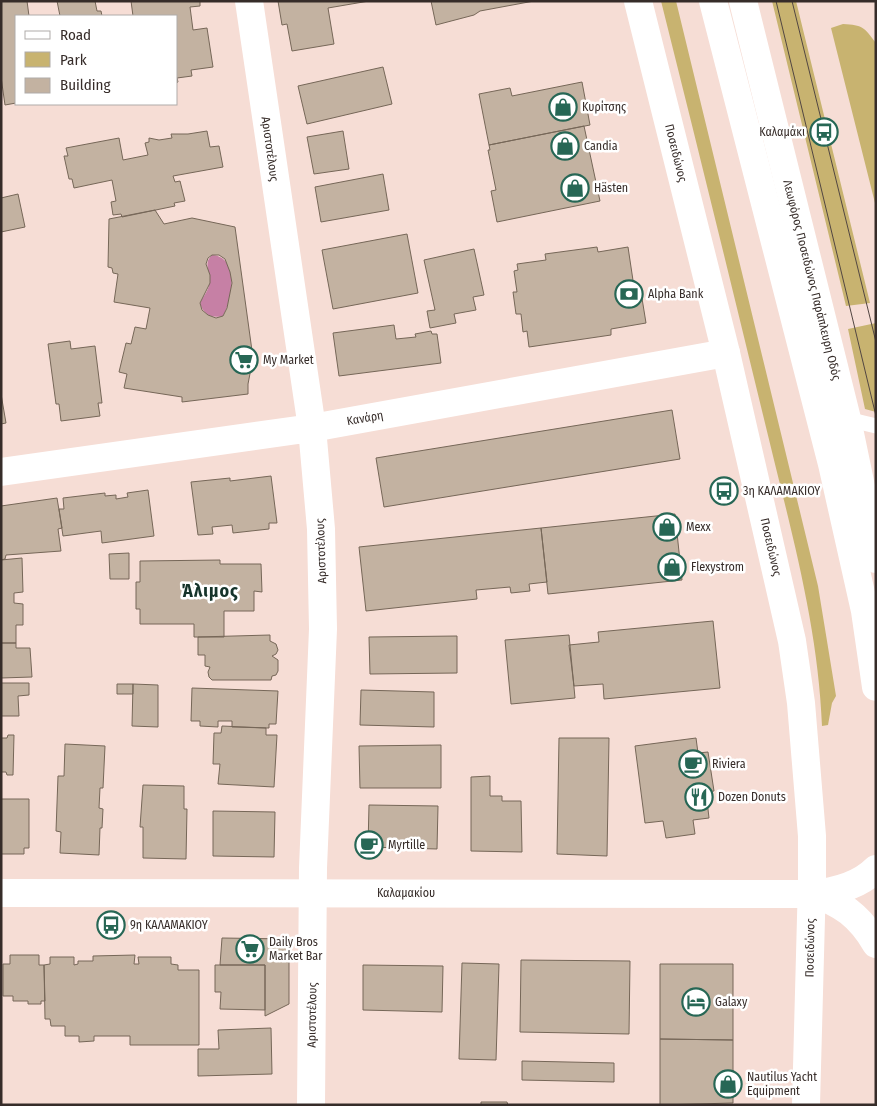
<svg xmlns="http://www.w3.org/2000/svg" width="877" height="1106" font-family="'Fira Sans Condensed',sans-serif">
<rect width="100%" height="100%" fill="#f6ddd5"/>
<path fill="#c8b370" d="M661,1H676L818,586L836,696L832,703L828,725L822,726C818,621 788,520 764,419C730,279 696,140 661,1Z
M772,1H796L870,303L846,306Z
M843,24C863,25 864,27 876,43V207L831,28Z
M876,323V412L865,409L848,329Z"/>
<path fill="#c680a5" d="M212,255C240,257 233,299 223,316C211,319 203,314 200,303C203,297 208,291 209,285C212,273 202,264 212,255Z"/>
<path fill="#c3b2a1" stroke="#766758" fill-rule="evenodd" d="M1,1H27L29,16H16V103L5,105L1,77Z
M57,1H95L97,11H101L102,16H60Z
M131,1H200V6L190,7L193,30L207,28L213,67L191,70L192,76L177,78L178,82L176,83V16H133Z
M278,1H369L328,8L334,44L292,51L287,24L282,25Z
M431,1H534L480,11L474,15L436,25Z
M383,67L392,104L307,124L298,86Z
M582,82L590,125L489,145L479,94L510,88L512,96Z
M584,126L600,201L497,222L491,191L496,190L488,150H490L489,145Z
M207,131L210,147L219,146L223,167L173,176L175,182L180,181L185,201L174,203L175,206L122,217L121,214L113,215L111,202L116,201L112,180L74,188L72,179H69L64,156H68L66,148L119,138L123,160L148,155L145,143L149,142V138L159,140L172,138L171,134H188Z
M343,131L349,169L314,174L307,137Z
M383,174L389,210L321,222L315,187Z
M18,194L25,227L1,232V198Z
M155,210L164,224L192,218L235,227L253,358L248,384V394L182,402V397L124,388L127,374L119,372L126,343L131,344L135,327L146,329L150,308L114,302L118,274L113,273L112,268L108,267L109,219ZM212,255H219L225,259L230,272L232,283L227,308L223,316L216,318L208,315L202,310L200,303L210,283V275L206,264L208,258Z
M407,234L418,293L333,309L322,250Z
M597,247L598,252L628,247L634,287L640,286L646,323L611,329V335L529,347L527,331L523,332L521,314H516L513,292H517L514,271L518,270L517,264L546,260L545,254Z
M474,249L484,295L473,297L476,310L454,314L456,323L430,328L427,311L435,310L424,260Z
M394,325L396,339L416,337L415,334L431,331L432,334H437L441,363L339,376L333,333Z
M70,341L71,349L95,346L102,403H98L100,416L61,421L59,404H56L48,344Z
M1,394L6,423L1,424Z
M672,410L680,459L384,507L376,458Z
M271,476L277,523H269V529L233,533L232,525L212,527L213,534L198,535L191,482L230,478V481Z
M148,490L154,536L102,543L101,531L63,536L59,509H64L63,498L105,493V496L116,495V499L128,497L127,493Z
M57,498L62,528L58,529L61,551L6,555L5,559L1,560V506Z
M675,514L682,580L548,594L541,528Z
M541,528L547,582L529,584L530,591L511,593L510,587L476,590L477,599L366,611L359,547Z
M129,553V579H110L109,554Z
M22,558L23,592L14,593V603L23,604V625H16V643H1V560Z
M220,560V564H261L262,592L254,591V611H224V637H194V624H140V609H136V582H140V561Z
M713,621L720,688L604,699L603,684L574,686L569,645L599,642L598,632Z
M270,635V641L276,644L278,650L276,654L272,656L278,660V671L276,675L272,676L271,680H212L209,677L208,672L210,667L205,666V655H198V637Z
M569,635L575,698L511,704L505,640Z
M457,636V673L370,674L369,637Z
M1,643H16V648H30L32,677L1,678Z
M1,683H29V695L18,696L19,716H1Z
M117,684H133V694H117Z
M133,684L158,685V727L132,726Z
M192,688L278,691L276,724H269V728L232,727V721H218V727L200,726V721H191Z
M361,690L434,692V727L360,725Z
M222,726L266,728V735H277L274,787L218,784L220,764H213L214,733H221Z
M8,735H14L13,775H7L6,772H1V738H7Z
M559,738H609L607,856L557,854Z
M696,738L698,753L708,752L714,791L706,792L709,818L693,820L695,834L666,838L663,821L645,823L635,746Z
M65,744L105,746L103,788H100L99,808L103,809L102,828H100L99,855L60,853L61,832L56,831L58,776H64Z
M441,745V788H360L359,746Z
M490,776V796H502V801H521L522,852L471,851V777Z
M143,785L184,786V809H187L186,859L143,858V827H140Z
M1,799H29V848H24V854H1Z
M369,805L438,806L437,849L368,847Z
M213,811L275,812L274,857L213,856Z
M222,938L289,939V1004L265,1016V965H220Z
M10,955H39V965H44L45,1001H41V1004H28V1001H13V996H3V964H10Z
M135,955L134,964H139L138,957H171V964L178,965V970H199V1045H130V1036H94V1041L79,1042V1036H65V1026H51L50,1019H45L44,965L50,964V957H74V965L78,964V961H93V956Z
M521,960L630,961L629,1034L520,1032Z
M462,963L499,964L496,1060L459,1059Z
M660,964H733V1040L660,1039Z
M215,965H265V1010L220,1009L221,992H215Z
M363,965L443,966L442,1012L363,1010Z
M271,1028L272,1074L198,1076V1049H219L218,1030Z
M660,1039L733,1040V1103L660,1105Z
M522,1061L614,1063V1082L522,1080Z
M481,1102H507L508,1105H481Z"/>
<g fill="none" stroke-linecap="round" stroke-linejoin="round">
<path stroke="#fff" stroke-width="15" d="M847,419L876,426"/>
<path stroke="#fff" stroke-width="28" d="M249,1L312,428L321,529L323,629L313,868L311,1105
M743,1L847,419L876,559
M1,472L312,428L726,353"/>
<path stroke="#fff" stroke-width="28" d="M1,893L811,894C835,892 859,886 876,869
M811,894C841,901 861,918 876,944"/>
<path stroke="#fff" stroke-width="28" d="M638,1L726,353L792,641L801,703L812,836V880L806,1105
M713,1L832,464L865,611L876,687"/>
<path stroke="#524642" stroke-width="1" d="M776,1L876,416
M792,1L876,342"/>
</g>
<defs>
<g id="shop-ring" transform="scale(1.4375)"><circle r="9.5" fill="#fff" stroke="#276755" stroke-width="1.5"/><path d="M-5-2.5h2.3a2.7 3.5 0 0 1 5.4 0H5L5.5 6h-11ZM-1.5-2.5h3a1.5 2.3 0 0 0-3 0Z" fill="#276755"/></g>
<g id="bus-ring" transform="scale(1.4375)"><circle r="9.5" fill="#fff" stroke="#276755" stroke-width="1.5"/><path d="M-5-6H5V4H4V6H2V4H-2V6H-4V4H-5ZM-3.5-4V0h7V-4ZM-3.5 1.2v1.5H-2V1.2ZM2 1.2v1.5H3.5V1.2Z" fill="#276755"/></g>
<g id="bank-ring" transform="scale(1.4375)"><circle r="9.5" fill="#fff" stroke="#276755" stroke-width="1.5"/><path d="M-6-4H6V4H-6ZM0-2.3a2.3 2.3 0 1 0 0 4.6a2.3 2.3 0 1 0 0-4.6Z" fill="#276755"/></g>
<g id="supermarket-ring" transform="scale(1.4375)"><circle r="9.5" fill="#fff" stroke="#276755" stroke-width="1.5"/><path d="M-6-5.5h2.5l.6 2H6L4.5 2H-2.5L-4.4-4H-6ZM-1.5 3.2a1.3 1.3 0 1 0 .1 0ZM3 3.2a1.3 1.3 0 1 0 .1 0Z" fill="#276755"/></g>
<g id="cafe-ring" transform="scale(1.4375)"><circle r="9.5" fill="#fff" stroke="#276755" stroke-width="1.5"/><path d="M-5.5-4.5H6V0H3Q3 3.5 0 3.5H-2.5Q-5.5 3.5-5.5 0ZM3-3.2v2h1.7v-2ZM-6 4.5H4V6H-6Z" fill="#276755"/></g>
<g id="restaurant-ring" transform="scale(1.4375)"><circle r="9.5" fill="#fff" stroke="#276755" stroke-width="1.5"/><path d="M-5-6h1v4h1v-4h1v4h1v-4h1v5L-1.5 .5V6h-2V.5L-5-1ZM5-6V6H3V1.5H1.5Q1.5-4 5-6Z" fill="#276755"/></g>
<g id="hotel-ring" transform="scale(1.4375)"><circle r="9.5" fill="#fff" stroke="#276755" stroke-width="1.5"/><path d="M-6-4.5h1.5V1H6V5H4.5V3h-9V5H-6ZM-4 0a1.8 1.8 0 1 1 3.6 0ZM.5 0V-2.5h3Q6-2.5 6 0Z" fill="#276755"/></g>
</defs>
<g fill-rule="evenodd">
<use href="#shop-ring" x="563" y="107"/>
<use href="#bus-ring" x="824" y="132"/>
<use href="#shop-ring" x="565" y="146"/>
<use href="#shop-ring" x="575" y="188"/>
<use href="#bank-ring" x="629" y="294"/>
<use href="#supermarket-ring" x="244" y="360"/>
<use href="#bus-ring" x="724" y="491"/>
<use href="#shop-ring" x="667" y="527"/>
<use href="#shop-ring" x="672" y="567"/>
<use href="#cafe-ring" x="693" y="764"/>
<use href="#restaurant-ring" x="699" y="797"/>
<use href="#cafe-ring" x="369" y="845"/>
<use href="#bus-ring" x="111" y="925"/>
<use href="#supermarket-ring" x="250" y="949"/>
<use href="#hotel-ring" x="696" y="1002"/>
<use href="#shop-ring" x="728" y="1084"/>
</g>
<g text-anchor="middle" stroke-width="5" stroke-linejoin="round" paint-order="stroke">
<g font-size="12" fill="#362c29" stroke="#fff" text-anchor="start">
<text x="582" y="111">Κυρίτσης</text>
<text x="805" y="136" text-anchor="end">Καλαμάκι</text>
<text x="584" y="150">Candia</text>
<text x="594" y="192">Hästen</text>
<text x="648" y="298">Alpha Bank</text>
<text x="263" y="364">My Market</text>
<text x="743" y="495">3η ΚΑΛΑΜΑΚΙΟΥ</text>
<text x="686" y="531">Mexx</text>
<text x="691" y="571">Flexystrom</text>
<text x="712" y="768">Riviera</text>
<text x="718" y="801">Dozen Donuts</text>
<text x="388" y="849">Myrtille</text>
<text x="130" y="929">9η ΚΑΛΑΜΑΚΙΟΥ</text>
<text x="269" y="946">Daily Bros<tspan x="269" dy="14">Market Bar</tspan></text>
<text x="715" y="1006">Galaxy</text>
<text x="747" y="1081">Nautilus Yacht<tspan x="747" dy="14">Equipment</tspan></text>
</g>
<g font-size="12" fill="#362c29" stroke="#fff">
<text transform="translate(270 149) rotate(82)" y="4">Αριστοτέλους</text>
<text transform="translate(676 153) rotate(76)" y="4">Ποσειδώνος</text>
<text transform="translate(812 280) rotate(76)" y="4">Λεωφόρος Ποσειδώνος Παράπλευρη Οδός</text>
<text transform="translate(365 418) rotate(-10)" y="4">Κανάρη</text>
<text transform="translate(771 547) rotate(77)" y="4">Ποσειδώνος</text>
<text transform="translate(321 551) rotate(-92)" y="4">Αριστοτέλους</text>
<text x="406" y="897">Καλαμακίου</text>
<text transform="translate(810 948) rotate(-89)" y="4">Ποσειδώνος</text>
<text transform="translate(312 1015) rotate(-89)" y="4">Αριστοτέλους</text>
</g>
<g font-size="18" font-weight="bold" letter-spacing="1" fill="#15332a" stroke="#fff">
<text x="210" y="597">Άλιμος</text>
</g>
</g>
<rect width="877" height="1106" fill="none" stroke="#362c29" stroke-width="5"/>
<rect x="15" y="15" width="162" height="90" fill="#ffffff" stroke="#afaba9"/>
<rect x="25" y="31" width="25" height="8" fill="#ffffff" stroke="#afaba9"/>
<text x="60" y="40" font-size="15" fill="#362c29">Road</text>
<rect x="25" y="52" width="25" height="15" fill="#c8b370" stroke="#afaba9"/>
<text x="60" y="65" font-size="15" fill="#362c29">Park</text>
<rect x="25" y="78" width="25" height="15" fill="#c3b2a1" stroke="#afaba9"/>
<text x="60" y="90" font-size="15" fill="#362c29">Building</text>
</svg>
